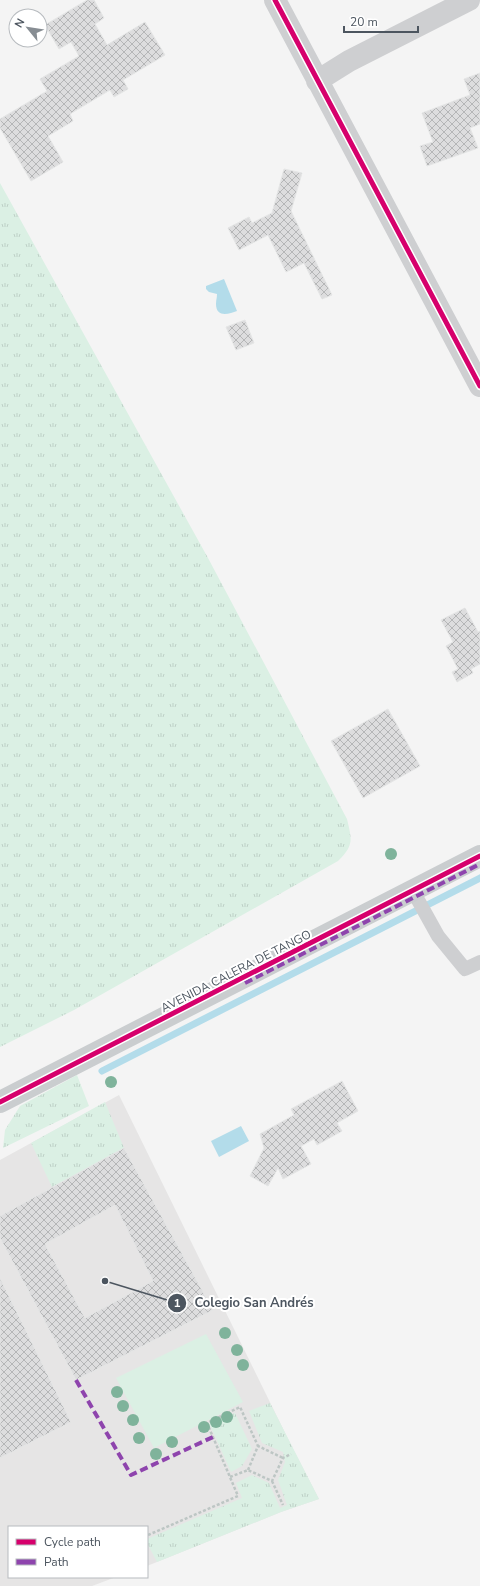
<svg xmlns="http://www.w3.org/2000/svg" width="480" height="1586" font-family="'Nunito Sans',sans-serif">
<defs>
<pattern id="grass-tufts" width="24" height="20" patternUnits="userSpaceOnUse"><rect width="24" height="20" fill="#dbf0e4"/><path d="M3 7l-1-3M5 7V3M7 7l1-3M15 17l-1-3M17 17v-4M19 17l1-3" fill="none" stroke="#bed0c6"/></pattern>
<pattern id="building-cross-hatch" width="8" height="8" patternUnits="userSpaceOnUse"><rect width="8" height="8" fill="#ddddde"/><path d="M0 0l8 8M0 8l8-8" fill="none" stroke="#b5b6b7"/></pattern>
</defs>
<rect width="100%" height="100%" fill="#f4f4f4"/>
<path fill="#e6e5e5" d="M119,1095L292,1447L319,1499L281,1512L147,1566V1527H9V1577H116L92,1586H0V1160Z"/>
<path fill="url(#grass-tufts)" d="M0,183L208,558L347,819C352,840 354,845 338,861L74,1010L0,1047Z
M77,1075L89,1106L3,1148L5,1130L20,1106Z
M105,1102L124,1148L52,1187L31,1143Z
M270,1403L319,1499L281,1512L157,1562L147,1543V1539L242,1498L236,1483L252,1475L269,1483L280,1508L287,1505L278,1480L285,1462L283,1452L262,1443L249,1411Z
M235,1413L252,1449L242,1466L231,1472L209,1423Z"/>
<path fill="#dbf0e4" d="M206,1334L243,1402L154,1448L116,1378Z"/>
<path fill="#b3dcea" d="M224,279L237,311C229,314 216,318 216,304C216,300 217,298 217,294L209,292L206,289V286Z
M241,1126L249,1141L219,1157L211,1141Z"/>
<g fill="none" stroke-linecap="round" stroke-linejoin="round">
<path stroke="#b3dcea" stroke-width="7" d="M102,1071L480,878"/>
</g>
<path fill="url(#building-cross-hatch)" stroke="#e5e6e6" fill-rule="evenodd" d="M87,0H94L104,18L95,24L107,45L145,22L165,55L123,80L128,89L114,97L110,90L70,114L73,121L48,136L63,162L31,181L0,128V119L47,91L40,79L79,56L71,42L59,49L45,25Z
M480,73V124L470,128L478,148L427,166L420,146L433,142L422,113L470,95L464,79Z
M284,169L302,173L291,211L332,295L322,299L304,263L286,272L268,235L239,250L228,228L249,217L252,223L272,213Z
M245,320L254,343L236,350L226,327Z
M465,608L478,632L480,631V664L471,669L473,673L457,682L452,672L458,669L446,646L453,642L441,620Z
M388,709L420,766L363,798L331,741Z
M342,1081L358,1111L337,1123L342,1131L317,1145L314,1139L301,1146L311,1164L283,1179L278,1168L268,1186L250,1176L264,1148L260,1134L294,1115L291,1109Z
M124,1148L213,1310L76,1380L0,1238V1216ZM115,1205L153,1281L85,1318L45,1244Z
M0,1278L71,1422L0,1458Z"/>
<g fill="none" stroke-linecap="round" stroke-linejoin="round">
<path stroke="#bdc6c4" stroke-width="2.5" stroke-dasharray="3 2" stroke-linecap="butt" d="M248,1470L258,1446L283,1458
M230,1477L248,1470L272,1481L283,1458L291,1454
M272,1481L283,1505
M148,1535L238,1496L207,1423L240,1407L258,1446"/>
<path stroke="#cecfd1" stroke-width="14" d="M413,891L438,936L465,969L480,962"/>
<path stroke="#cecfd1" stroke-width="22" d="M275,0L480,386
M317,81L349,61L469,0"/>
<path stroke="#cacdcf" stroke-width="22" d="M0,1102L480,856"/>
<path stroke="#8e44ad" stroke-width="4" stroke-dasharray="8 4" stroke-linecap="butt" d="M245,983L480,864
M76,1380L131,1475L213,1437"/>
<g stroke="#fff" stroke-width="8">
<path id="cycleway" d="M275,0L480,386
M0,1102L480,856"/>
</g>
<use href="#cycleway" stroke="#d6006c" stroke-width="5"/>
</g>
<g fill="#7fb39b">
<circle cx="391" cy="854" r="6"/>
<circle cx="111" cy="1082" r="6"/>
<circle cx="225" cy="1333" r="6"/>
<circle cx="237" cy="1350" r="6"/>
<circle cx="243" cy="1365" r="6"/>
<circle cx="117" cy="1392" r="6"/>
<circle cx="123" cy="1406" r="6"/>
<circle cx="227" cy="1417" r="6"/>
<circle cx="133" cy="1420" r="6"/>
<circle cx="216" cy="1422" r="6"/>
<circle cx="204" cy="1427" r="6"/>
<circle cx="139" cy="1438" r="6"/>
<circle cx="172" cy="1442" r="6"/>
<circle cx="156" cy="1454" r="6"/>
</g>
<g text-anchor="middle" stroke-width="4" stroke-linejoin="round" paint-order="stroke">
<g font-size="12" fill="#4c555f" stroke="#fff">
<text transform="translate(236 971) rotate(-27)" y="4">AVENIDA CALERA DE TANGO</text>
</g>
</g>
<path fill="none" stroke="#4c555f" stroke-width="1.5" d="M105 1281L177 1303"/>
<g fill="#4c555f" stroke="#fff" stroke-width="1.5">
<circle cx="105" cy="1281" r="4"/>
<circle cx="177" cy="1303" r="10"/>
</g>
<g font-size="12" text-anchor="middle" font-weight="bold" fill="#fff">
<text x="177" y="1307">1</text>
</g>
<g font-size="13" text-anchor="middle" font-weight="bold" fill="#4c555f" stroke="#fff" stroke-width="4" stroke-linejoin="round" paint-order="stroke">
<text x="254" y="1307">Colegio San Andrés</text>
</g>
<rect x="8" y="1526" width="140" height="52" fill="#ffffff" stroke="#b7bbbf"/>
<rect x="16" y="1539" width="20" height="6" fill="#d6006c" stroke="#b7bbbf"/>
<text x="44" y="1546" font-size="12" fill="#4c555f">Cycle path</text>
<rect x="16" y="1559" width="20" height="6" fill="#8e44ad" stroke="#b7bbbf"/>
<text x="44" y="1566" font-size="12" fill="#4c555f">Path</text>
<g transform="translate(28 28) rotate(300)"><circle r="19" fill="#ffffff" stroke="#b7bbbf"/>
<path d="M0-3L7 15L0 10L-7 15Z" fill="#878d93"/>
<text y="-6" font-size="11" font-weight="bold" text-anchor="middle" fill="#4c555f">N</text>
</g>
<path d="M344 26v6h74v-6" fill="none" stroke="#4c555f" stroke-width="2"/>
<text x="350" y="26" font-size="12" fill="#4c555f" stroke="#ffffff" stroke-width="3" paint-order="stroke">20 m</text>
</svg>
